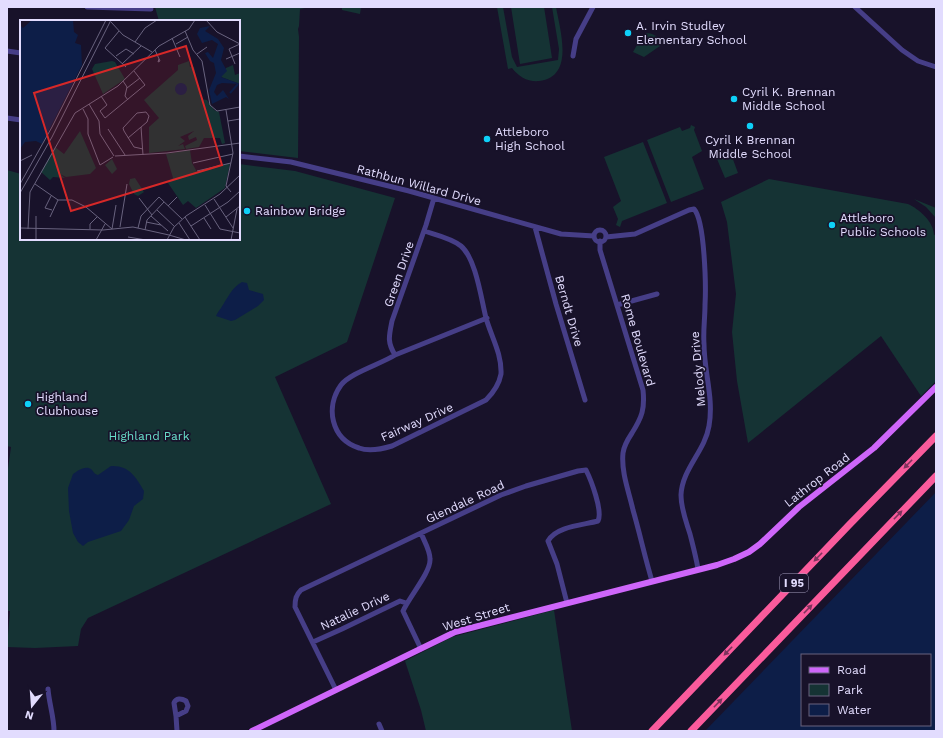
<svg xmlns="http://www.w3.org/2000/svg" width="943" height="738" font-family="'Work Sans',sans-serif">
<rect width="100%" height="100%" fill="#18122a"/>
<path fill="#153334" d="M155,7H310L300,9L299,26L298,29L299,37L298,158L239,151V21H159Z
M342,7H361L360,14L342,10Z
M497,7H503L512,57L517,67L558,60L559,49L552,7H556C560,30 575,77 539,81C528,82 519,77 512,68L508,69Z
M511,7H544L552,58L520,64Z
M646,33C652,33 658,36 661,41L660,46L644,57L633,52L637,45H640Z
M691,125L695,127L694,130L702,151L692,157L704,189L671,202L647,140L680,127L682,131L690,128Z
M643,142L667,203L622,221L620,227L616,225L618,219L613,207L621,201L604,157Z
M731,154L738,173L725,178L717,159Z
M239,164L295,171L395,198L347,342L275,377L331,504L88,618L81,629L78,646L35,648L7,647L10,611H7V476L11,447L7,446V170L21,174V239H239Z
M769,179L908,204C919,209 934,222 934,235L936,234V381L921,396L881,336L748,443L737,381L732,332L736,294L727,222L721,202Z
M914,199L936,208V218L926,207Z
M554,610L572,731H426L421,710L405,661L452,637Z"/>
<path fill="#0d1e48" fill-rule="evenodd" d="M242,282L247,283L249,290L263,294L264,300L258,306L235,320L231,321L216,316C217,313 219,311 221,308C227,299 232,287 242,282Z
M111,466C129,465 136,477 144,491L143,499L134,506L129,520L121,531L88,542L83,546L78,542L73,533L69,511L68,488L73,474C77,471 85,465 91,469C94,472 94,474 98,475Z
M936,492V731H705ZM802,655H930V725H802Z"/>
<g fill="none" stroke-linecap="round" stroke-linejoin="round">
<path stroke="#463e87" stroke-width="5" d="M87,7L151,9
M855,7L902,50L918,61L936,67
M7,51L21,53
M573,56L576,39L593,7
M7,118L21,120
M239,156L291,162L409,191L561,234L594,236
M535,227L556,304L585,400
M594 236a6 6 0 1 1 12 0a6 6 0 1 1-12 0Z
M424,231C436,235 451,238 461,246C476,259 481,298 486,318C491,336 502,354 501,374C499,385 494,392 486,400L392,446C382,449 370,452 359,448C331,439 325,407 341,385C350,373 381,364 395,355L487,318
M606,237L635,234L689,210L694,209C705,221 706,287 705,305C705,318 703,331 704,344C704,372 714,398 709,426C705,451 682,469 681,495C681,509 686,521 690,534C693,546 696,557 698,569
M600,241V250L643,390C645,409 642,417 632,433C628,439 624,445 623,453C621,472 629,492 633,510C640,534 645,558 652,581
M617,305L657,294
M395,355C387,342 389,336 392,321L426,225L434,198
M313,642L342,629L400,601L406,603
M421,649L403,611C409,597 431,572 430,559C430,550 424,541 421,533
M48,689C49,703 54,717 54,731
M336,690L295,607C295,599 296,595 301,590L501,495L526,486L578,471L586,470C591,480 603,511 598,521C584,525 556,526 548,541L557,564L567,603
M176,716L186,711L188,706L186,701C181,698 176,698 174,703L176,716L177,731
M379,724L382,731"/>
<path stroke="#ce66fa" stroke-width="6" d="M252,731L455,632L717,565L734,559L749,552L760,544L799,507L874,448L936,387"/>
<path stroke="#fa5b9c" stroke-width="7" d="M652,731L849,525L936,436
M691,731L936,476"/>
</g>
<defs><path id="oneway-solid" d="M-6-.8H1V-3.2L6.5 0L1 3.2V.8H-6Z"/></defs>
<g fill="#7e335d">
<use href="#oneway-solid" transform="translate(908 464) rotate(134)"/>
<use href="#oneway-solid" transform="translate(898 515) rotate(-46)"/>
<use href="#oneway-solid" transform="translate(818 557) rotate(134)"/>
<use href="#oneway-solid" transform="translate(808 609) rotate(-46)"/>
<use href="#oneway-solid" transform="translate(728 651) rotate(134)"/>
<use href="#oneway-solid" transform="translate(718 703) rotate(-46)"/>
</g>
<g fill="#0ed0f8" stroke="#18122a" stroke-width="1.5">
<circle cx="628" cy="33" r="4"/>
<circle cx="734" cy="99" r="4"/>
<circle cx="750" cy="126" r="4"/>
<circle cx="487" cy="139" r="4"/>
<circle cx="247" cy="211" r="4"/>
<circle cx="832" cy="225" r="4"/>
<circle cx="28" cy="404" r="4"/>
</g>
<g text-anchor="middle" stroke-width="3.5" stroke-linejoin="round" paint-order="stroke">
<rect fill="#18122a" stroke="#a59fbe" stroke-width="1" x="780" y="574" width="28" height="18" rx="3"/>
<g font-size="11" font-weight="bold" fill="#e2dcfe">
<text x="794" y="587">I 95</text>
</g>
<g font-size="12" fill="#e2dcfe" stroke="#18122a" text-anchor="start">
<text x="636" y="30">A. Irvin Studley<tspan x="636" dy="14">Elementary School</tspan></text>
<text x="742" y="96">Cyril K. Brennan<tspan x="742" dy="14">Middle School</tspan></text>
<text x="495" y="136">Attleboro<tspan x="495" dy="14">High School</tspan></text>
<text x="750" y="144" text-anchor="middle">Cyril K Brennan<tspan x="750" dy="14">Middle School</tspan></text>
<text x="255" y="215">Rainbow Bridge</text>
<text x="840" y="222">Attleboro<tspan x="840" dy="14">Public Schools</tspan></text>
<text x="36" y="401">Highland<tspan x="36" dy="14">Clubhouse</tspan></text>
</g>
<g font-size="12" fill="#e2dcfe" stroke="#18122a">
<text transform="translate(419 185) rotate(15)" y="4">Rathbun Willard Drive</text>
<text transform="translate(399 274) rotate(-71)" y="4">Green Drive</text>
<text transform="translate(569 311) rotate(74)" y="4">Berndt Drive</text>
<text transform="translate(638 340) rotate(74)" y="4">Rome Boulevard</text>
<text transform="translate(698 369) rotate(-95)" y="4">Melody Drive</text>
<text transform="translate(417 422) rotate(-24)" y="4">Fairway Drive</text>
<text transform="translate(817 480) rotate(-38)" y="4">Lathrop Road</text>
<text transform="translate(465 502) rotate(-25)" y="4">Glendale Road</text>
<text transform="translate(355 611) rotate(-25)" y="4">Natalie Drive</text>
<text transform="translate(476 617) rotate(-17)" y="4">West Street</text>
</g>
<g font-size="12" fill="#68dec9" stroke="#18122a">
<text x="149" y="440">Highland Park</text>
</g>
</g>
<g transform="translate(20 20)">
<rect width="220" height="220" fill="#18122a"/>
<path d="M92,41L95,42L105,59L83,74L72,49L75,44ZM169,41L170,47H174L181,79L187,80L194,90L199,92L205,123L202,124L200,118H184L179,127L166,129L165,126L177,120L176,117L169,120L168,116L174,111L160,117L165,121L158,126L163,124L165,129L129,133V107L139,98L124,80L158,50V45ZM213,45L215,55L220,53V64L201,57L206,48ZM60,111L76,148L70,154L46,157L40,154L45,158L33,157L30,160L21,152L35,127L44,134ZM170,130L172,143L177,152L210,143L205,168L176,188L168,181L163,185L148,163L153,158L146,134ZM92,139L97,149L92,154L85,145ZM115,158L124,172L118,176L114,174L109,164L110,159Z" fill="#153334"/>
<path d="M12,0H53L54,12L58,15L55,23L61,25L62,45L22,124L16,121L5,122L0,129V5L3,8ZM190,6L185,11L198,19L204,28L201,40L207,51L201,57L220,64L202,63L197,65L194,72L197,76L203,70L209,79L206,77L192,84L189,70L196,53L194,43L190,41L185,33L188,32L193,38L198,24L192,20L182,23L177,14L180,8ZM155 69a6 6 0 1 1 12 0a6 6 0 1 1-12 0Z" fill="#0d1e48"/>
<path fill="none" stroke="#0d1e48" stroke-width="2" d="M210,73L218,64"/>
<path fill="none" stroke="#69637f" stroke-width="1" d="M186,0L197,12L220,24M91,2L103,15L132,32M99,11L85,28L106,47M165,11L173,30L182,41L190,85L197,91L220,87M152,18L160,37M115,22L125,8L137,0M156,24L168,17M135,30L140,41L138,42L139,39M177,34L187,27M96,36L106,29L114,34M206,39L220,33M102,44L121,26M215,44L209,29L220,24M103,61L107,67L105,76L108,80M107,68L120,58M81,76L87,85L80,91L85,98L125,65L114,51M69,84L79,101L80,114L94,136M63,89L68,99V114L80,145L93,137M206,90L213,133L206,166L211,172M208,101L220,99M121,107L123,135M88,109L105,135M108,118L127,102L129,96L126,92L117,93L103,108L104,111L114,127L123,129M95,136L147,133L220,123M0,141L12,135M173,143L213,134M177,151L211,143M0,164L32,107L86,0M15,164L38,180H52L66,187L92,209M0,173L32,117L91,0M31,176L25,188L32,190M119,178L132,195M194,179L213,208M185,185L200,209L220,213M148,186L157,177M137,190L155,207M131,196L148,211M30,197L38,180M165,197L180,220M206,197L220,186M184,198L191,209M126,202L141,205M159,203L170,220M171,206L208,182L220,171M100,207L107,164M154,207L166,196L200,174L220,155M0,208L83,210L113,207L149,215M118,208L121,196L139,177L162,199M8,209L10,172L55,93L98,66L139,26L169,9L175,0M70,209V204L77,197M92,209L96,185M125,210L127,200L144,182M149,215L166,220M108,217L126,220M16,220V196M76,220L85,204M147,220L154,207M211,220L217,189"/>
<path fill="#d62828" fill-opacity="0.15" stroke="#d62828" stroke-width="2" d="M166,26L202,145L51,191L14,73Z"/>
<rect width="220" height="220" fill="none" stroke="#e2dcfe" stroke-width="2"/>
</g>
<rect width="943" height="738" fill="none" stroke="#e2dcfe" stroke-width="16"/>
<rect x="801" y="654" width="130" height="72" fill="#18122a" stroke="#69637f"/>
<rect x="809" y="667" width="20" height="6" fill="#ce66fa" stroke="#69637f"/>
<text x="837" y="674" font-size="12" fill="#e2dcfe">Road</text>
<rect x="809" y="684" width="20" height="12" fill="#153334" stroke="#69637f"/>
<text x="837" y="694" font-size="12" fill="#e2dcfe">Park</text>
<rect x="809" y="704" width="20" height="12" fill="#0d1e48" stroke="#69637f"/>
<text x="837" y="714" font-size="12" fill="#e2dcfe">Water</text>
<g transform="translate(32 706) rotate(197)" stroke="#18122a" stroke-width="3" paint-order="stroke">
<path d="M0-3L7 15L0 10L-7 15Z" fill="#e2dcfe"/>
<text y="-6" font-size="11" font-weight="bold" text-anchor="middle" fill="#e2dcfe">N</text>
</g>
</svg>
